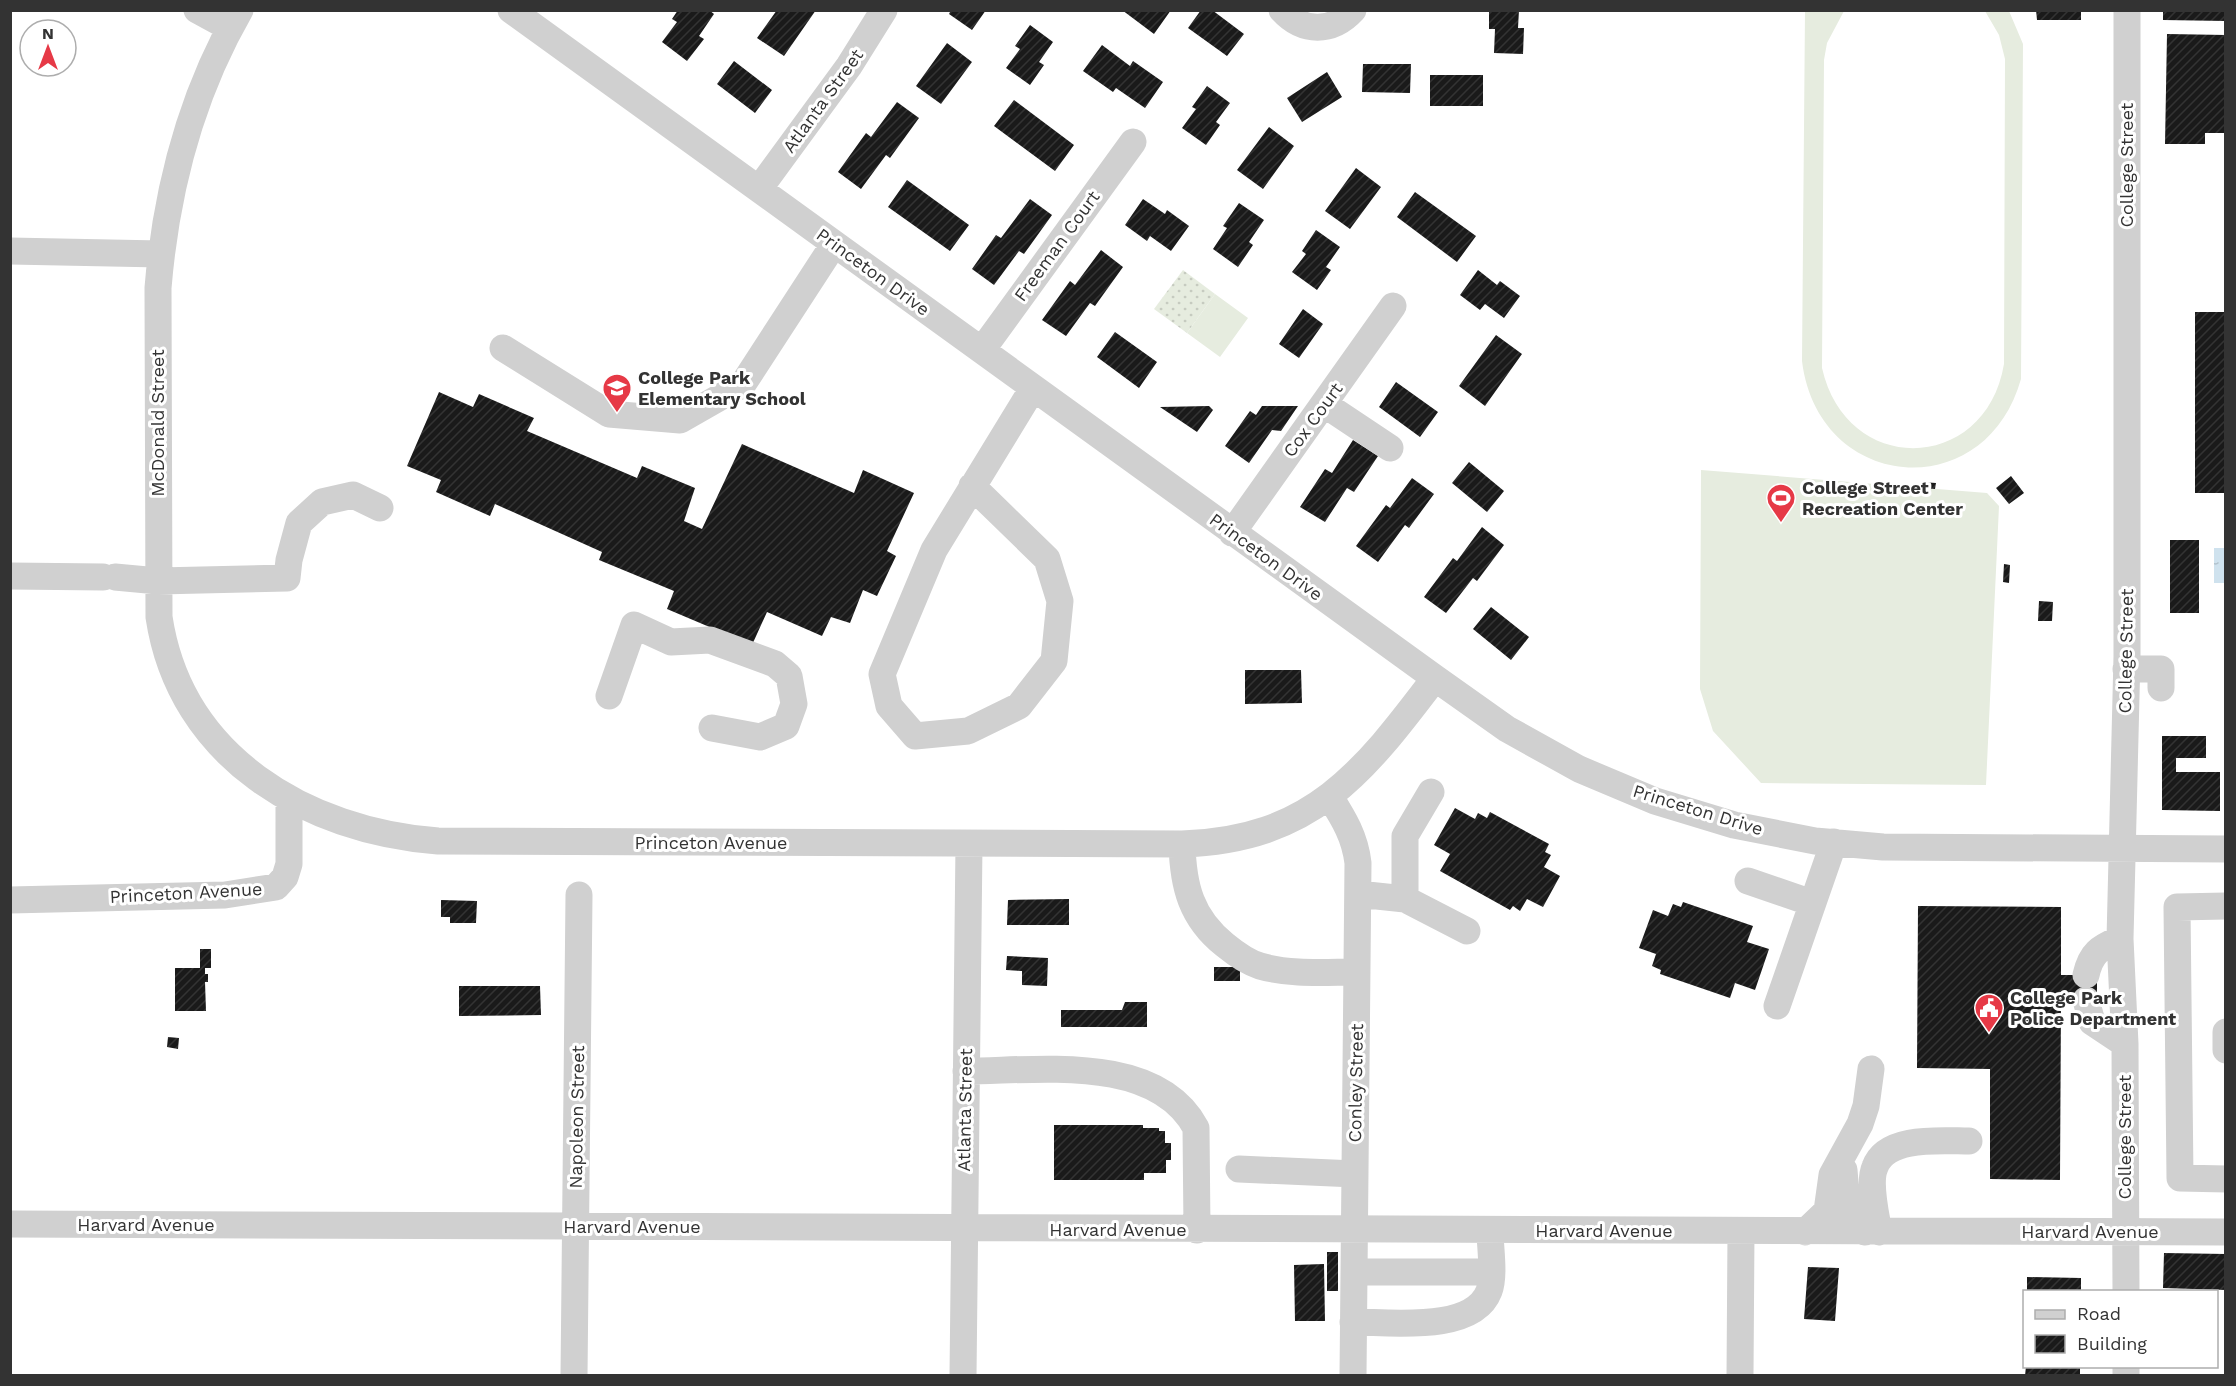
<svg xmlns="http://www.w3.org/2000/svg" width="2236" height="1386" font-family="'Work Sans',sans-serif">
<defs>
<pattern id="park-dots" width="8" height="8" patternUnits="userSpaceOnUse" patternTransform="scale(1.5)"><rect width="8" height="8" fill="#e6ecdf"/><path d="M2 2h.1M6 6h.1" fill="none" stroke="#c6cbc0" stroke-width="1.8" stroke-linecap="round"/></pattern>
<pattern id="water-ripples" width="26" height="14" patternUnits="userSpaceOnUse" patternTransform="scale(1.5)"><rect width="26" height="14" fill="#cfe2ee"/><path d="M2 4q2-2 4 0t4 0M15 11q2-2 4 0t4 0" fill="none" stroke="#b2c2cd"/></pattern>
<pattern id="building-hatch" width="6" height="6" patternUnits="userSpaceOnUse" patternTransform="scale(1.5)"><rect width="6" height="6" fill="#1a1a1a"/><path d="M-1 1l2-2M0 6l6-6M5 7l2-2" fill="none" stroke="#333"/></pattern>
</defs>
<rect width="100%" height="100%" fill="#fff"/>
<path fill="url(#park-dots)" d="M1183,270L1215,294L1187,333L1154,309Z"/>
<path fill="#e6ecdf" d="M1805,11H1844L1827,43L1824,60L1822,368C1847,478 1986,473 2004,364L2005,59L1999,35L1985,11H2009L2023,44L2021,379C1985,507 1818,492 1802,361Z
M1215,294L1248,318L1220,357L1187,333Z
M1701,470L1987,493L1999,506L1986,785L1761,783L1713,731L1700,689Z"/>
<path fill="url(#water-ripples)" d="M2214,548H2225V583H2214Z"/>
<path fill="url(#building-hatch)" d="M678,10H709L714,14L699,36L704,39L687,61L662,42L677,22L672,19Z
M777,10H816L784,56L757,38Z
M951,10H986L972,30L949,14Z
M1122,10H1171L1154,34Z
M1201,10H1212L1244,34L1227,56L1188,28Z
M1489,10H1519L1518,28H1524L1523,54L1494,53L1495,29H1489Z
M2036,10H2081V20H2037Z
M2163,10H2226V21L2163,20Z
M1030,25L1053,42L1039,62L1044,65L1030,85L1006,68L1020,49L1015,46Z
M2167,34L2226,35V133H2205V144H2165Z
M947,43L972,62L941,104L916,86Z
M1102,45L1130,66L1133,61L1163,82L1145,108L1116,88L1113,92L1083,71Z
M734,61L772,90L755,113L717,84Z
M1363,64H1411L1410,93L1362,92Z
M1327,72L1342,97L1302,122L1287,98Z
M1430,75H1483V106H1430Z
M1207,86L1230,103L1216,122L1220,125L1206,145L1182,128L1196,109L1192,107Z
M1014,100L1074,145L1055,171L994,126Z
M897,102L919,118L890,158L886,155L861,189L838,172L866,133L871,137Z
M1269,127L1294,146L1263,189L1237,170Z
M1356,168L1381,187L1350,229L1325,211Z
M907,180L969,225L950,251L888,207Z
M1415,192L1476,236L1457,262L1397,217Z
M1030,199L1052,215L1024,254L1019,251L994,285L972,269L996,235L1001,238Z
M1143,199L1165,214L1167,210L1189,226L1171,251L1150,236L1147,241L1125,225Z
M1239,203L1264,220L1249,242L1253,245L1238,267L1213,249L1227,228L1223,226Z
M1316,230L1340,247L1326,267L1331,270L1317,290L1292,272L1306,254L1302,251Z
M1101,250L1123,267L1095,306L1090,303L1066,336L1042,320L1070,281L1075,285Z
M1478,270L1497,285L1500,281L1520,296L1504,318L1485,304L1480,310L1460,295Z
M1303,309L1323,324L1299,358L1279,344Z
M2195,312H2226V493H2195Z
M1115,332L1157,362L1139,388L1097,357Z
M1496,335L1522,354L1485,406L1459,386Z
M1396,382L1438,412L1420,437L1379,407Z
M439,392L473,407L479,394L534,418L527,431L637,478L642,466L695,488L684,521L702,529L742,444L854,493L863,470L914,493L887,551L896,556L877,596L863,590L850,623L831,617L822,636L767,612L752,645L667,609L674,591L599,560L602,552L495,504L490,516L436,492L441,480L407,466Z
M1209,406L1213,410L1197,432L1160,407Z
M1262,406H1298L1281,431L1272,430L1249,463L1225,446L1250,411L1256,415Z
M1353,440L1378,456L1354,492L1347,488L1325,522L1300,507L1325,469L1332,473Z
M1469,462L1504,491L1487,512L1452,483Z
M2011,476L2024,493L2009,504L1996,488Z
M1412,478L1434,494L1409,528L1405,525L1378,562L1356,546L1386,505L1390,508Z
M1921,482L1936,483L1935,489L1920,488Z
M1482,527L1504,545L1477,581L1473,578L1446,613L1424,597L1453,558L1457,561Z
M2170,540H2199V613H2170Z
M2004,564L2010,565L2009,583L2003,582Z
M2039,601L2053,602L2052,621H2038Z
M1491,607L1529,637L1511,660L1473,629Z
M1245,670H1301L1302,703L1245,704Z
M2162,736H2206V758H2176V772H2220V811L2162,810Z
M1455,808L1475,819L1478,813L1487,818L1490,812L1549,844L1545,852L1551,855L1544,867L1560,876L1543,907L1527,899L1520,911L1513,906L1510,910L1440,871L1450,854L1434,845Z
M1069,899V925H1007L1008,900Z
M441,900L477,901L476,923H450V917H441Z
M1683,902L1753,926L1747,942L1769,949L1755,990L1735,983L1730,998L1660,974L1661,970L1652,966L1656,954L1639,948L1653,910L1668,916L1673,904L1681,907Z
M1918,906L2061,907V975H2097V1000H2061L2060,1180L1990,1179V1069L1917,1068Z
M200,949H211V968H205V974H208V982H205L206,1011H175V968H200Z
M1007,956L1048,958L1047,986L1022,985V971L1006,970Z
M1214,967H1240V981H1214Z
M459,986H540L541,1015L459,1016Z
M1125,1002H1147V1027H1061V1010H1122Z
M168,1037L179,1038L178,1049L167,1047Z
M1054,1125H1143V1128H1159V1131H1165V1143H1171V1160H1166V1173H1144V1180H1054Z
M1327,1252H1338V1291H1327Z
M2164,1253L2226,1254V1290L2163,1288Z
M1324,1264L1325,1321H1295L1294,1265Z
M1808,1267L1839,1268L1835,1321L1804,1319Z
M2027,1277L2081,1278V1292H2027Z
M2026,1366H2080V1376H2025Z"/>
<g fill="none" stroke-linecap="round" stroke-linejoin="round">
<path stroke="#d0d0d0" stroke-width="27" d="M197,10L230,28
M240,10C191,95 166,191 158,288L159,617C180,757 306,831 438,841L1182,844C1312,840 1363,773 1435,678
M511,10L1435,678L1507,729L1579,769L1655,801L1734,825L1815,841L1883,847L2226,849
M1282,10C1303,33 1332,33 1353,10
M759,189L849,66L884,10
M10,251L161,254
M503,348L609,414L680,420L743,384L834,244
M982,350L1133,142
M1324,404L1390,448
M972,486L1047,559L1060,601L1054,661L1019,706L968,731L915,736L889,706L882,674L934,550L1033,388
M1232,533L1393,306
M10,576L103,577
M115,577L158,581L287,578L289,560L299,523L322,502L353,495L380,508
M2126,669H2161V688
M609,696L634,625L671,642L710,640L775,664L789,676L794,704L786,726L760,737L712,728
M1330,797C1344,819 1355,837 1358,863L1353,1376
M1182,844C1183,886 1191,918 1225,945C1236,954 1247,962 1260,966C1291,975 1325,972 1357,972
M1748,881L1812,903
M1358,894L1405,899V836L1431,792
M1405,899L1467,931
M10,900L225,895L276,887L285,877L289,864V799
M2226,906L2177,907L2180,1178L2226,1179
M2086,975C2091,953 2099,948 2120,939
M2086,1000L2092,1022L2125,1044
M1777,1006L1834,842
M2226,1032V1050
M966,1071C1037,1071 1156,1053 1196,1128L1197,1230
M1239,1169L1355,1174
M1844,1170L1847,1207L1865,1232
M10,1224L2226,1232
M1805,1232L1827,1211L1832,1175L1860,1124L1866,1106L1871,1069
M1879,1232C1876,1215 1868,1183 1875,1167C1886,1135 1943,1141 1969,1141
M1354,1272H1490
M2126,1292L2125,1044L2120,939L2127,656V10
M1353,1322C1391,1322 1473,1333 1489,1291C1495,1275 1490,1248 1490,1231
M574,1376L579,895
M963,1376L969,844
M1740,1376L1741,1232
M2126,1376V1366"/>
</g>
<defs>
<g id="school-pin" transform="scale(1.5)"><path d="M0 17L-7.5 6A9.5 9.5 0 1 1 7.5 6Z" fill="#e63946" stroke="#fff"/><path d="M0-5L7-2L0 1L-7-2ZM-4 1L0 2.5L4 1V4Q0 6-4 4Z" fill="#fff"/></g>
<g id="stadium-pin" transform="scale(1.5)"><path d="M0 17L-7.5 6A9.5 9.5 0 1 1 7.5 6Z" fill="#e63946" stroke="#fff"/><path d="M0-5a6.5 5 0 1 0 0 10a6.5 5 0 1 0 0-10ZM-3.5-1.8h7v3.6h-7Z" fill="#fff"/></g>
<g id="civic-pin" transform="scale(1.5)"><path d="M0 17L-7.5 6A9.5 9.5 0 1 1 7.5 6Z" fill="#e63946" stroke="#fff"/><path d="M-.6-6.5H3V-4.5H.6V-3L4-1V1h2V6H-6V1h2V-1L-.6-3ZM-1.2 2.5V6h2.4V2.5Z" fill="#fff"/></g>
</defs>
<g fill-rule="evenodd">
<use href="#school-pin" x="617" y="388"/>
<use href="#stadium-pin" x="1781" y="498"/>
<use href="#civic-pin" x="1989" y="1008"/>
</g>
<g text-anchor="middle" stroke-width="6" stroke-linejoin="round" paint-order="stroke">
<g font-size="18" fill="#333" stroke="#fff">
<text transform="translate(823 101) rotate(-54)" y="6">Atlanta Street</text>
<text transform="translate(2127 165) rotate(-90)" y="6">College Street</text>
<text transform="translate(1057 246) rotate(-54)" y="6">Freeman Court</text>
<text transform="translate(873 272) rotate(36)" y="6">Princeton Drive</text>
<text transform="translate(1313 420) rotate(-54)" y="6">Cox Court</text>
<text transform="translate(158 423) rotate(-90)" y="6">McDonald Street</text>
<text transform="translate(1266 557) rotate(36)" y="6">Princeton Drive</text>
<text transform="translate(2126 651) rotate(-89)" y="6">College Street</text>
<text transform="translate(1698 810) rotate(17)" y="6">Princeton Drive</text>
<text x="711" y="849">Princeton Avenue</text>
<text transform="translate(186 893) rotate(-3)" y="6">Princeton Avenue</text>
<text transform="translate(1356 1083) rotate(-89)" y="6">Conley Street</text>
<text transform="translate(965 1110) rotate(-89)" y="6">Atlanta Street</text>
<text transform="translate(577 1117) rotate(-89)" y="6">Napoleon Street</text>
<text transform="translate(2125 1137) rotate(-90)" y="6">College Street</text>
<text x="146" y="1231">Harvard Avenue</text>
<text x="632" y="1233">Harvard Avenue</text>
<text x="1118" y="1236">Harvard Avenue</text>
<text x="1604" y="1237">Harvard Avenue</text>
<text x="2090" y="1238">Harvard Avenue</text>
</g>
<g font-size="18" font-weight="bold" fill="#333" stroke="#fff" text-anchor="start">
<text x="638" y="384">College Park<tspan x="638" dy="21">Elementary School</tspan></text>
<text x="1802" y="494">College Street<tspan x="1802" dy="21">Recreation Center</tspan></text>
<text x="2010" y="1004">College Park<tspan x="2010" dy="21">Police Department</tspan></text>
</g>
</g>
<rect width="2236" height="1386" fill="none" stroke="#333333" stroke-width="24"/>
<rect x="2023" y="1290" width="195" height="78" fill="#ffffff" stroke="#adadad" stroke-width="1.5"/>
<rect x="2035" y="1310" width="30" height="9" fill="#d0d0d0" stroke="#adadad" stroke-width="1.5"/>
<text x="2077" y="1320" font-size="18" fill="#333333">Road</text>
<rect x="2035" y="1335" width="30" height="18" fill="url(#building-hatch)" stroke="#adadad" stroke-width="1.5"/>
<text x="2077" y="1350" font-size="18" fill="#333333">Building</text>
<g transform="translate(48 48)"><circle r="28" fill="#ffffff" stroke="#adadad" stroke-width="1.5"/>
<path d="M0-4.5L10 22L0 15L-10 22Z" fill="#e63946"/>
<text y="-9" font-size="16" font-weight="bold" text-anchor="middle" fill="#333333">N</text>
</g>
</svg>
